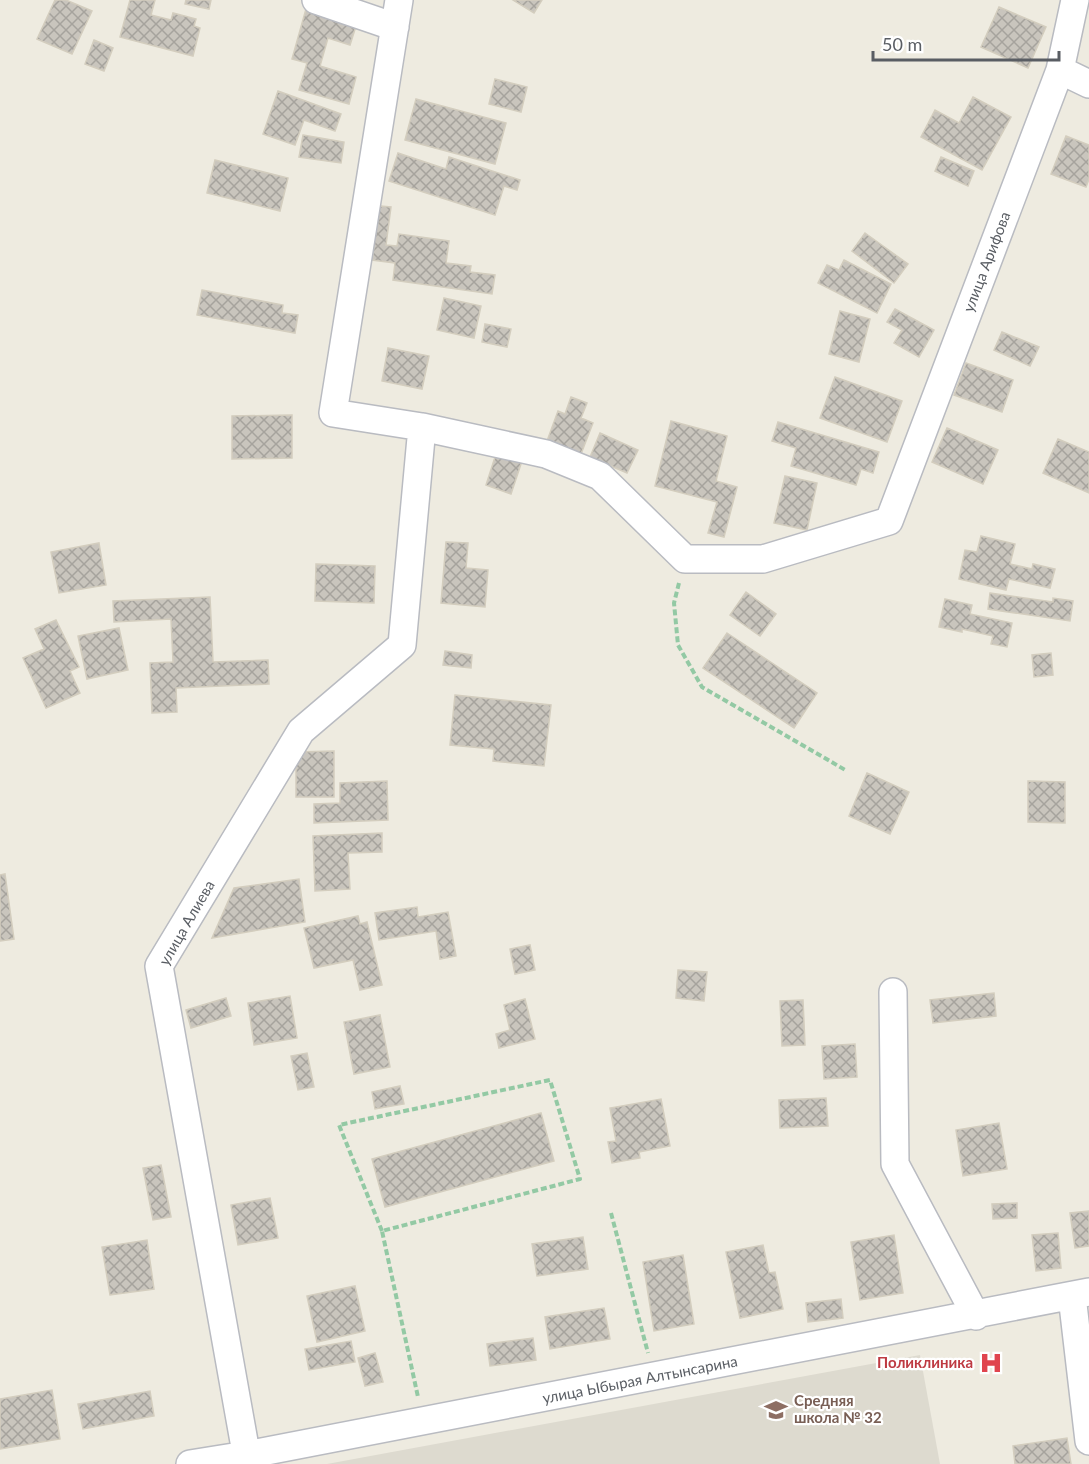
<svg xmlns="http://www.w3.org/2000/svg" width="1089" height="1464" font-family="Lato,sans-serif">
<defs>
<pattern id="building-cross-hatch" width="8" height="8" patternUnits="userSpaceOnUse" patternTransform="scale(1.5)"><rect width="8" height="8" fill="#c9c5bd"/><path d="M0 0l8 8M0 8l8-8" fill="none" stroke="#a6a39d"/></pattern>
</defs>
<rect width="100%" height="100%" fill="#eeebe0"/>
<path fill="#dddacf" d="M920,1355L940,1464H327Z"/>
<path fill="url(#building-cross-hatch)" stroke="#d3cdbe" stroke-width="1.5" d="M55,0H66L92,11L72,54L37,39Z
M130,0H155L151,15L171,20L173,13L196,19L194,26L200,28L193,56L120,37Z
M186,0H211L209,9L185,4Z
M513,0H542L534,13Z
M999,7L1046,27L1028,68L981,47Z
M306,9L357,23L350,45L328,38L320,66L356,77L349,104L299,90L307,63L292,59Z
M94,40L113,48L104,71L85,64Z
M495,79L527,87L521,112L489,104Z
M278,91L341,114L335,131L304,120L295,145L263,134Z
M973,97L1011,117L982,170L921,137L935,110L959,123Z
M416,99L506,123L495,164L405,140Z
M303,135L344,142L341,163L299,157Z
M1066,136L1089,145V179L1086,187L1051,174Z
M398,153L446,169L449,157L520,180L517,190L504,186L495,215L389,181Z
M941,157L974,171L968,186L935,171Z
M215,160L288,178L280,211L207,193Z
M380,206L391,207L386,245L397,246L399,234L449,241L446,263L471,266L470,272L495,275L492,294L393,280L395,263L372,260Z
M865,233L908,264L894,283L852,251Z
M844,260L891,284L877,313L818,283L827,265L839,270Z
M202,290L283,305L282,313L298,315L295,333L197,315Z
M444,298L481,306L474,338L437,330Z
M895,309L934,330L919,357L894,343L902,330L887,322Z
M840,311L870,319L859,362L829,354Z
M485,324L511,329L507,347L482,342Z
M1002,332L1039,347L1030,366L994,350Z
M388,348L429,356L422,389L382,381Z
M966,363L1013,380L1002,412L954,395Z
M835,377L902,401L887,442L820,418Z
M571,397L587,403L581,418L593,423L581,454L547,441L558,411L565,414Z
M292,415V458L232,459V416Z
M671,421L727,436L716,481L737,487L724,537L708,533L717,502L655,486Z
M778,422L879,452L873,473L861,469L856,485L791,466L796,448L772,441Z
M947,428L998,450L983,484L932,462Z
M600,433L638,450L627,473L590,457Z
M1058,439L1089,452V493L1043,473Z
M496,454L522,461L511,494L486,485Z
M785,476L817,483L807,530L774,523Z
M981,536L1015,544L1010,564L1032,569L1033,564L1055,569L1050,588L1009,579L1006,590L959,579L965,550L977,552Z
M446,542L468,543L466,568L488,570L485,607L441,603Z
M99,543L106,585L59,593L51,552Z
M316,564L375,566L374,603L315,601Z
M746,592L776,614L760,636L730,615Z
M990,593L1053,602V598L1073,601L1070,621L988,609Z
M210,597L213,662L268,660L269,684L176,688L177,712L152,713L150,663L173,662L171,619L114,622L113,601Z
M945,599L972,605L970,614L1012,623L1007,647L991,644L993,636L962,629V632L939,627Z
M56,620L79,667L70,671L80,693L46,708L23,658L44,649L35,629Z
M119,628L128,670L87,679L78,636Z
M727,633L817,693L794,728L703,668Z
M445,651L472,655L471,668L443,665Z
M1051,653L1053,675L1034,677L1032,655Z
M455,695L551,705L544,766L493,761L494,749L450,745Z
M334,751V797H296V752Z
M867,773L909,792L890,834L849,816Z
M387,781L388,820L314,823V804L340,803V783Z
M1028,781L1065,782V823L1028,822Z
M382,833V852L348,853L350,889L315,891L313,836Z
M5,874L14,939L0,941V875Z
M299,879L305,922L212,938L234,888Z
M417,907L418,917L448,912L456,956L440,959L436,931L379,940L375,913Z
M358,916L360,924L367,922L382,985L360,990L353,960L314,968L304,928Z
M530,945L535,970L515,974L510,949Z
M678,970L707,972L704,1001L676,998Z
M994,993L996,1016L933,1023L930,1000Z
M290,996L297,1038L254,1045L248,1003Z
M226,998L231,1016L191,1028L186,1010Z
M525,999L535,1039L499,1048L496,1034L510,1030L504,1005Z
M803,1000L805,1045L782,1046L780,1001Z
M380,1015L390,1067L354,1074L344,1022Z
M855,1044L857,1077L824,1079L822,1046Z
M307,1053L314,1087L298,1090L291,1056Z
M400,1086L404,1104L375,1109L372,1092Z
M826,1098L828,1126L780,1128L779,1100Z
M661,1099L670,1146L639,1152L640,1158L612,1163L608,1142L616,1141L610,1108Z
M541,1113L554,1161L385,1207L372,1159Z
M999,1123L1007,1169L963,1176L956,1130Z
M161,1165L171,1217L153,1220L143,1168Z
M270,1198L278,1238L238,1245L231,1205Z
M1017,1203V1218L993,1219L992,1204Z
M1089,1211V1246L1075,1248L1070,1213Z
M1058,1233L1061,1268L1036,1271L1032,1235Z
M894,1235L903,1293L860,1300L851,1242Z
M583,1237L588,1269L537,1276L532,1244Z
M147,1240L154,1289L110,1295L102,1247Z
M763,1245L769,1273L775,1272L783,1309L740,1318L726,1252Z
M683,1255L694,1324L654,1331L643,1262Z
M355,1286L365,1331L317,1342L307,1296Z
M841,1299L843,1318L808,1322L806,1303Z
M604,1308L610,1339L550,1349L545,1317Z
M533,1338L536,1360L490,1366L487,1344Z
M351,1341L355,1362L309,1370L305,1349Z
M375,1353L383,1382L365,1386L358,1358Z
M52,1390L60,1439L0,1449V1399Z
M150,1391L154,1416L83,1429L78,1404Z
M1067,1438L1071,1464H1015L1013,1446Z"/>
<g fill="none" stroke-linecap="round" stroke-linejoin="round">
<g stroke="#b9bbc1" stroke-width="30">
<path id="minor" d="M316,0L395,27
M399,0L333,413L422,427L546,454L600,476L685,559H763L889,521L1060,70L1075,0
M1060,70L1089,84
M893,992L895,1164L976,1316
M1072,1296L1089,1441
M190,1464L246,1455L1089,1292
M248,1464L159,966L301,731L402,645L422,427"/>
</g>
<path stroke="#93c9a4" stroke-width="4" stroke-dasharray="6 3" stroke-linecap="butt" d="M679,583L674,603L678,645L702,687L847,771
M611,1213L648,1353
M382,1231L339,1125L550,1080L580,1179L382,1231L418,1397"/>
<use href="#minor" stroke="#fff" stroke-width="27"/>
</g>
<defs>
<g id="hospital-bare" transform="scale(1.8)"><path d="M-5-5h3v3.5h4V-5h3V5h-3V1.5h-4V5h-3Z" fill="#e0444e" stroke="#fff" stroke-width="2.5" paint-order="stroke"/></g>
<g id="school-bare" transform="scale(1.8)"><path d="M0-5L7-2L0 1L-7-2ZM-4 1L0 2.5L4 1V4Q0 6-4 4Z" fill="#8d6e63" stroke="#fff" stroke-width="2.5" paint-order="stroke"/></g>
</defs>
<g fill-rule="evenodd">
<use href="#hospital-bare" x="991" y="1363"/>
<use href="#school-bare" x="776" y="1410"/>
</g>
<g text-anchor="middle" stroke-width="4.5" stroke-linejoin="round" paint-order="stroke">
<g font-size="15" fill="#595d63" stroke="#fff">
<text transform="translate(987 262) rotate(-69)" y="5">улица Арифова</text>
<text transform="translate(187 923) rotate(-60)" y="5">улица Алиева</text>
<text transform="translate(640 1380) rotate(-11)" y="5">улица Ыбырая Алтынсарина</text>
</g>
<g font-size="15" font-weight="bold" fill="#be3a42" stroke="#fff" text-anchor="end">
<text x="973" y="1368">Поликлиника</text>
</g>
<g font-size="15" font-weight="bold" fill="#785e54" stroke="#fff" text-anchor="start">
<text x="794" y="1406">Средняя<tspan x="794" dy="17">школа № 32</tspan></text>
</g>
</g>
<path d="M873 51v9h186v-9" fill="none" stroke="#595d63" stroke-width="3"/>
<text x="882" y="51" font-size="18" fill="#595d63" stroke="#ffffff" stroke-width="4.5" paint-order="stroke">50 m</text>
</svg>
